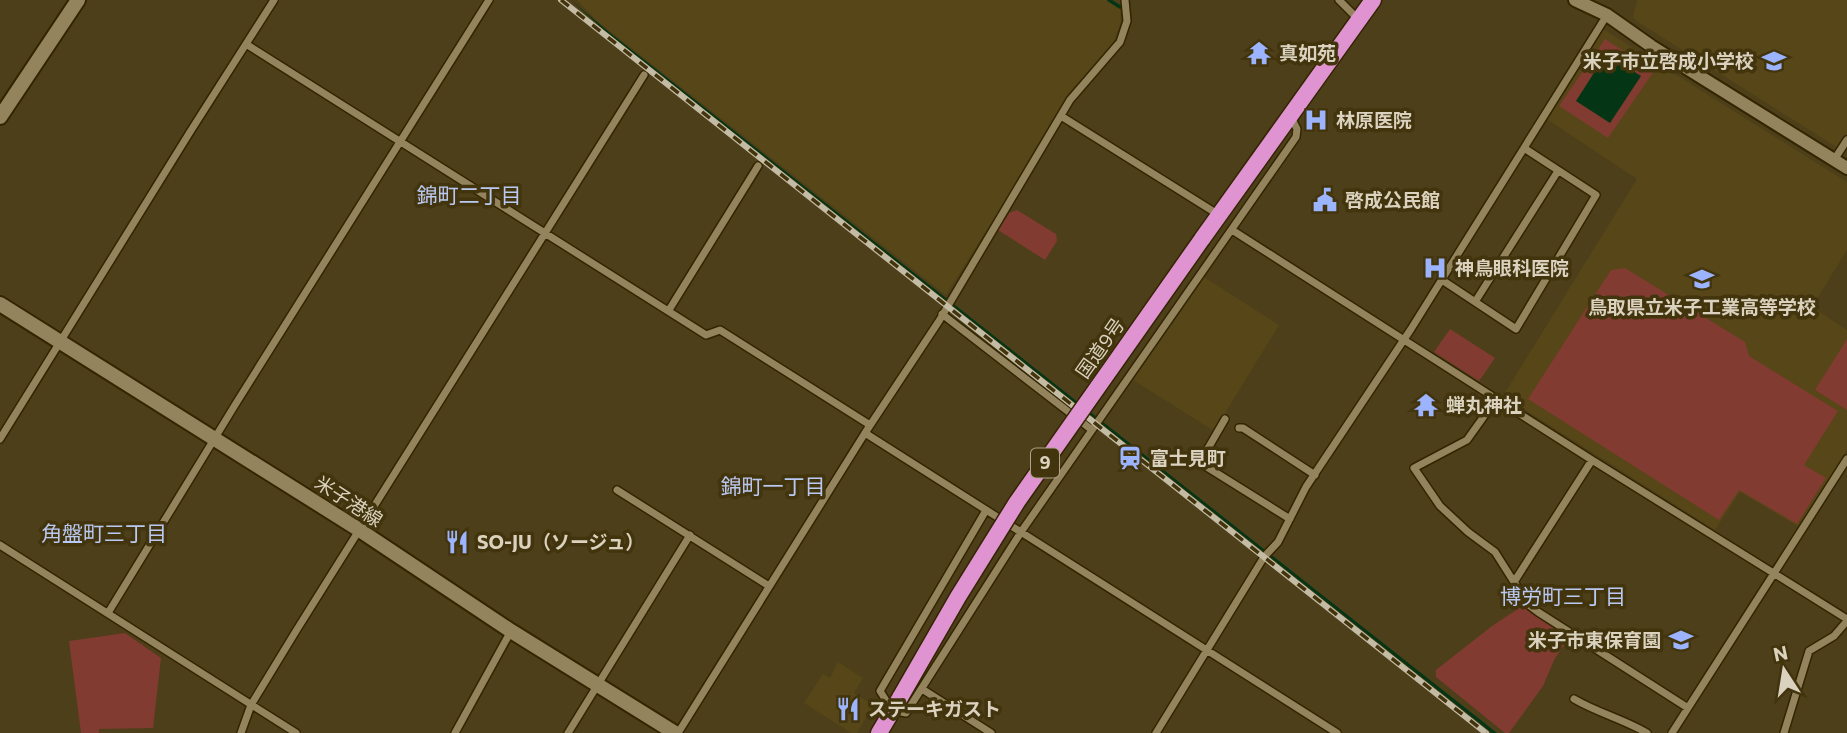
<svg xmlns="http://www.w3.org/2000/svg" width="1847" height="733" font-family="Commissioner,'Noto Sans JP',sans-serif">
<rect width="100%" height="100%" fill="#4d3f19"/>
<path fill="#574617" d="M577,0H1108L1120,8L1121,22L1113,44L1068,94L1032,158L946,295L597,21Z
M1637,0H1847V134L1838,148L1638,22L1633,17Z
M1603,29L1847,182V250L1812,307L1847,330V450L1799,527L1740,492L1715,530L1503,396L1637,179L1545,118Z
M1204,277L1279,325L1214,431L1133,380Z
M838,662L863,678L854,693L873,705L857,733H851L804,703L823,674L830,678Z"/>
<path fill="#823b31" d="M1605,39L1654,71L1608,138L1559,106Z
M1017,210L1056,234L1057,241L1045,260L998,230L1009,213Z
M1625,268L1745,342L1749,356L1838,411L1804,465L1826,478L1797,524L1739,490L1719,520L1528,399L1611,270Z
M1450,329L1495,358L1479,381L1434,352Z
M1847,339V410L1815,390Z
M1524,605L1530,612L1566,636L1567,641L1555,658L1543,686L1509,733H1505L1436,677V670L1492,626Z
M125,633L161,658L153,728L99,729V733H81L69,641Z"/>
<path fill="#043514" d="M571,0L609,32L1497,733H1492L604,30Z
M1606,54L1641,76L1610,123L1576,101Z"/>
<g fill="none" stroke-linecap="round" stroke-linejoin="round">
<path stroke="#043514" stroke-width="3.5" d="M1109,0L1120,7"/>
<g stroke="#322500" stroke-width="10">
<path id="minor" d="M1339,0L1358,19
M246,44L706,335L720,330L870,425
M1061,116L1219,215
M1834,160L1847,140
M1232,230L1592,460L1847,619
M1442,280L1516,329L1596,195L1524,148
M1475,302L1558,171
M669,310L758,166
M942,314L1092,430
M1497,398L1467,440L1414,468L1440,506L1468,532L1495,552L1514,582
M1225,419L1203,457L1202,464L1290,519
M1239,428H1243L1315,475
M865,433L1337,733
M0,439L190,132L274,0
M1592,460L1514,582L1530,606L1538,612L1688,708
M617,490L769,586
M985,512L880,691L892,710L906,713L1021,532L1296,137L1297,129L1291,117
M0,545L296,733
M108,613L235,405L489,0
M922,689L991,733
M1574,699C1598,713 1623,719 1647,733
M241,733L251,705L296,631L644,75
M455,733L511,631
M568,733L690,535
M678,733L865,433L939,321L1070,100L1120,42L1127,21L1125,0
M1156,733L1264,557L1278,542L1306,487L1411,329L1607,15
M1672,733L1847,459
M1784,733L1809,651L1834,636L1847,621"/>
</g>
<g stroke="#322500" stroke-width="16">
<path id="tertiary" d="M1575,0L1607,15L1651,46L1847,168"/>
</g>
<g stroke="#322500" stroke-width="18">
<path id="secondary" d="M0,117L78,0
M0,304L358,529L511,631L675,733"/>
</g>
<g stroke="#322500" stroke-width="19">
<path id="trunk" d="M1202,239L1373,0
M879,733L901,696"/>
</g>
<use href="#minor" stroke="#93845d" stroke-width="7"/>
<use href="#tertiary" stroke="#93845d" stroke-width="12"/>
<use href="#secondary" stroke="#93845d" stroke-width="14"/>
<use href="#trunk" stroke="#e093d1" stroke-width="16"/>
<g stroke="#c4bba4" stroke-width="6">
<path id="rail" d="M561,0L1486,733"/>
</g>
<use href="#rail" stroke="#42340d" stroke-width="3.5" stroke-dasharray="10" stroke-linecap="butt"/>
<g stroke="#322500" stroke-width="19" stroke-linecap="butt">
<path id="trunk-bridge" d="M901,696L958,597L1017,502L1202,239"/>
</g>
<use href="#trunk-bridge" stroke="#e093d1" stroke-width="16"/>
</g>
<defs>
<g id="temple-bare" transform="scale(1.89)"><path d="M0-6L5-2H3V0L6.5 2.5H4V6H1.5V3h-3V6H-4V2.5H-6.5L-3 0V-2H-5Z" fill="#9bb4fd" stroke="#42340d" stroke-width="2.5" paint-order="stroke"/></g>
<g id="school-bare" transform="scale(1.89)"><path d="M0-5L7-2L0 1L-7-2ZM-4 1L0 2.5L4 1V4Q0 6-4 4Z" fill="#9bb4fd" stroke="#42340d" stroke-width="2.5" paint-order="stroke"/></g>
<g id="hospital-bare" transform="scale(1.89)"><path d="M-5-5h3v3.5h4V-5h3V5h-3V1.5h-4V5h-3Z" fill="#9bb4fd" stroke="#42340d" stroke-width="2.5" paint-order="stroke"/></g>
<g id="civic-bare" transform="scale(1.89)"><path d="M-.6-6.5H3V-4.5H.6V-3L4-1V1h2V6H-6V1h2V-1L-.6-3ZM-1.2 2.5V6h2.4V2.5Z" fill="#9bb4fd" stroke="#42340d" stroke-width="2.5" paint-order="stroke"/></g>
<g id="station-bare" transform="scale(1.89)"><path d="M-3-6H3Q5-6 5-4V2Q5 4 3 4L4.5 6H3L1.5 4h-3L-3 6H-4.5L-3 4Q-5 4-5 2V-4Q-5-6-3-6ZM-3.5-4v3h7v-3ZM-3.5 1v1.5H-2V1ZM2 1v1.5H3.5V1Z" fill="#9bb4fd" stroke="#42340d" stroke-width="2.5" paint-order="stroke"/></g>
<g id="restaurant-bare" transform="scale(1.89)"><path d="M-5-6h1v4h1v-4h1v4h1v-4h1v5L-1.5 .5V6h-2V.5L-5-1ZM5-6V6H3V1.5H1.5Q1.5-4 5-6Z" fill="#9bb4fd" stroke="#42340d" stroke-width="2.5" paint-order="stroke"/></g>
</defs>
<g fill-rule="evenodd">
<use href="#temple-bare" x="1259" y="53"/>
<use href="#school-bare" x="1774" y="61"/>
<use href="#hospital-bare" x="1316" y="120"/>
<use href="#civic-bare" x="1325" y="200"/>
<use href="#hospital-bare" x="1435" y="268"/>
<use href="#school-bare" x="1702" y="279"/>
<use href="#temple-bare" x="1426" y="405"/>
<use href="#station-bare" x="1130" y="458"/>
<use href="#restaurant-bare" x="457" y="542"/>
<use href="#school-bare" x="1681" y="640"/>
<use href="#restaurant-bare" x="848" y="709"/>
</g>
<g text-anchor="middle" stroke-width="7" stroke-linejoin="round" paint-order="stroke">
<rect fill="#42340d" stroke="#aca389" stroke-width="2" x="1031" y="448.5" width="28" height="29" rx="5"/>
<g font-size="18" font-weight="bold" fill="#dad2be">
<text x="1045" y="469">9</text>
</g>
<g font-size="19" font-weight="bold" fill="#dad2be" stroke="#42340d" text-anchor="start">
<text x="1279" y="60">真如苑</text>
<text x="1754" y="68" text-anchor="end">米子市立啓成小学校</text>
<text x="1336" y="127">林原医院</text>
<text x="1345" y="207">啓成公民館</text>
<text x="1455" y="275">神鳥眼科医院</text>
<text x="1702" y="314" text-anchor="middle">鳥取県立米子工業高等学校</text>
<text x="1446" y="412">蝉丸神社</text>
<text x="1150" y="465">富士見町</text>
<text x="477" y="549">SO-JU（ソージュ）</text>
<text x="1661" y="647" text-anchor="end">米子市東保育園</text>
<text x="868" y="716">ステーキガスト</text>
</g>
<g font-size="19" fill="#dad2be" stroke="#42340d">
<text transform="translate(1100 348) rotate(-55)" y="7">国道9号</text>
<text transform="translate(349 501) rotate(33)" y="7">米子港線</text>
</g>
<g font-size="21" fill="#bac9f2" stroke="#42340d">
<text x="469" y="203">錦町二丁目</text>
<text x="773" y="494">錦町一丁目</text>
<text x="104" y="541">角盤町三丁目</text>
<text x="1563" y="604">博労町三丁目</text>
</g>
</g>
<g transform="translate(1784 670) rotate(348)" stroke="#42340d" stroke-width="5" paint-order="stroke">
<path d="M0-5L12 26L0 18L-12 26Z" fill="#dad2be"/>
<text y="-10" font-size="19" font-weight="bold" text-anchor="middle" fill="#dad2be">N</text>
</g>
</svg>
